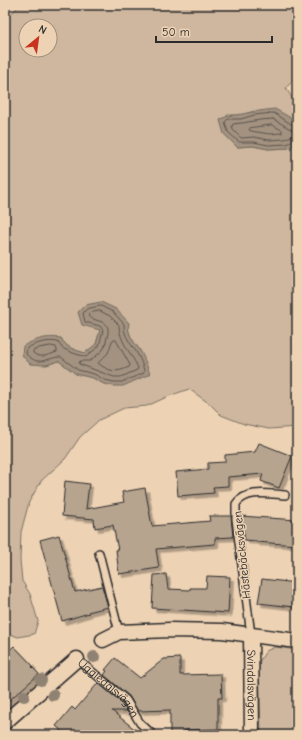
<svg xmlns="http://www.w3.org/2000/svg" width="302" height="740" font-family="'Comic Neue',sans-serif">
<defs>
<filter id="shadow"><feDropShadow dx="3.5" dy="3.5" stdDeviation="0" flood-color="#0004"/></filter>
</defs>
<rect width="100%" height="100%" fill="#edd2b4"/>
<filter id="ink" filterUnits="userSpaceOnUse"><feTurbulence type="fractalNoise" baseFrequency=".025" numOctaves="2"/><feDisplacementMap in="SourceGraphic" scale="8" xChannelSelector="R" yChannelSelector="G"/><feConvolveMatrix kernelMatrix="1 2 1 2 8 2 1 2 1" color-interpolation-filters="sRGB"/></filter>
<g filter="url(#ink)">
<path fill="#ceb79e" stroke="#7c7164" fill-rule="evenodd" d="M20,5H297V76L286,88L297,106V123L291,118L254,111L241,115H227L237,147L253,146L268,149L289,148L297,142V427L269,429L244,424L221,415L210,404L189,389L169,396L147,406L124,408L99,420L80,437L65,459L41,481L29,502L21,532L20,560L22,581L30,594L38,621L34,634L18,637L5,632V20ZM26,26H50V50H26ZM128,329L131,338L141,353L104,384L93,378L76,374L59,361L46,365L61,338C66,348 75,350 85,353L96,344L100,330Z
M275,647L297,650V735H261L259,662L266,651Z"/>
<path fill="#a39280" stroke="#73695e" d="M275,109L291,118L297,123V142L289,148L268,149L253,146L237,147L224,134L220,120C229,114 233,116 242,114C253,112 264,110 275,109Z
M101,302L116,309L129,323C126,335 136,343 141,352C145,359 147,367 150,374L123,386H113L104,384L93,378L76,374L59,361L46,365L30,364L22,355L23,346C36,339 46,336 61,338C66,348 75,350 85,353L96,344L100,330L82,325L78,312L85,305Z"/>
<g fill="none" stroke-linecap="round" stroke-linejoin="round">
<path stroke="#5b544d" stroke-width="1" d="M273,119L294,131L295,134L285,139L269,140L254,137L241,138L233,130L232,126L233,124C247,123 259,119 273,119Z
M272,125L282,130V133L269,134L251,131L249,130L250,128Z
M297,126H294L274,113L254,115L241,119H228L225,122L228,132L239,142H254L268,145L287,144L294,140H297
M101,306L113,312L124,324C123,337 132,344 138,355C141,360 142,365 144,370V373L122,382H114L105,380L94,374L78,370L61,357C46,357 40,368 26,354L27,348C37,343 47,340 58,342L62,348L73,353L86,357L99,346L103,330L100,326L85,322L83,313L87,309Z
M100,311L110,316L119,325C119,341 132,354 138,368L137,370L121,377H114L79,364L80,361H90L102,351L105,346L108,333V328L105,323L90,318L88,315L90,313Z
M114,340H116L130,365L129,367C117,373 109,372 98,363L108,353L112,341Z
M51,346L56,347L57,350V352C49,355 40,359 33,353V351L39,348Z"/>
</g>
<path fill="#b7a48f" stroke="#2b2b2b" filter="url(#shadow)" d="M259,443L292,456L279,488L261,481L263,474L228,477V486L213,487L214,493L178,496L176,472L208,469V463L225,462V455L255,452Z
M65,481L89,484L86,509L124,502L122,492L145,488L152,526L210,521L209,516H231L233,537L215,538V544L156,549L159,568L119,574L116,550H118L113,525L95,528L94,519L62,516Z
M241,516L297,520V545L256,542L257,541L245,540Z
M59,535L75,592L102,586L108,607L88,612L89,613L62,621L40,540Z
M166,574L168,589L190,590V588H206L207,576L230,577L228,613L152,608L154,575Z
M262,579L297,583L294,607L258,603Z
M14,646L33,666L32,667L39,674L5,704V654Z
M115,658L140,678L164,659L180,658V675L221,674L222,698H218V729L185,730L186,735H170V710L138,711L129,696L104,675L107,671L105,670Z
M98,683L122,703L127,711H112L142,735H67L56,726L72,707L75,710Z"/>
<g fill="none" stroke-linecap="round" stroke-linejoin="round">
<g stroke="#2b2b2b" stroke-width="10">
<g id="service">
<path d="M99,553L119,632"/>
<path d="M251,635L236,519V504C246,489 269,494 285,495"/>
<path id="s1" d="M77,659L126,700L140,723L153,735"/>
</g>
</g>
<g stroke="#2b2b2b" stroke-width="17">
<g id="minor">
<path id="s2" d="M251,635L252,735"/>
<path d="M103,640L119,632L170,630L222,631L297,641"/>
<path d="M5,722L77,659"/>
</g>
</g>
<use href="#service" stroke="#edd2b4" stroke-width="7"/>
<use href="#minor" stroke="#edd2b4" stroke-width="14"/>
</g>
<g fill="#908272">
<circle cx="94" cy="657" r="6"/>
<circle cx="41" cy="680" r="6"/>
<circle cx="53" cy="695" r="6"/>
<circle cx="24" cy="696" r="6"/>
</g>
</g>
<g text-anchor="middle" stroke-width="3" stroke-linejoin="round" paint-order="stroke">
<g font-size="12" fill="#2b2b2b" stroke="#edd2b4">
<text transform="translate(242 555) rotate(-96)" y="4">Hästebäcksvägen</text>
<text dy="4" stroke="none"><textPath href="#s2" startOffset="50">Svindalsvägen</textPath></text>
<text dy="4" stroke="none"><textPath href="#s1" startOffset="43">Uggledalsvägen</textPath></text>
</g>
</g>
<rect width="302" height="740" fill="none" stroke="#edd2b4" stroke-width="20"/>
<rect x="10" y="10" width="282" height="720" fill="none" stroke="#2b2b2b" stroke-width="1.5" filter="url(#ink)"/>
<g transform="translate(38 38) rotate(29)"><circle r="19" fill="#edd2b4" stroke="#9f8f7d"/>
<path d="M0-3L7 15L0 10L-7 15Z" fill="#c8321e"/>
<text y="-6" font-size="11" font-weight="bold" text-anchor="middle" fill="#2b2b2b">N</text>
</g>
<path d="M156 36v6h116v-6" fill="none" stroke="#2b2b2b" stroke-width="2"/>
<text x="162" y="36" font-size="12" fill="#2b2b2b" stroke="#edd2b4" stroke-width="3" paint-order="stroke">50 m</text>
</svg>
